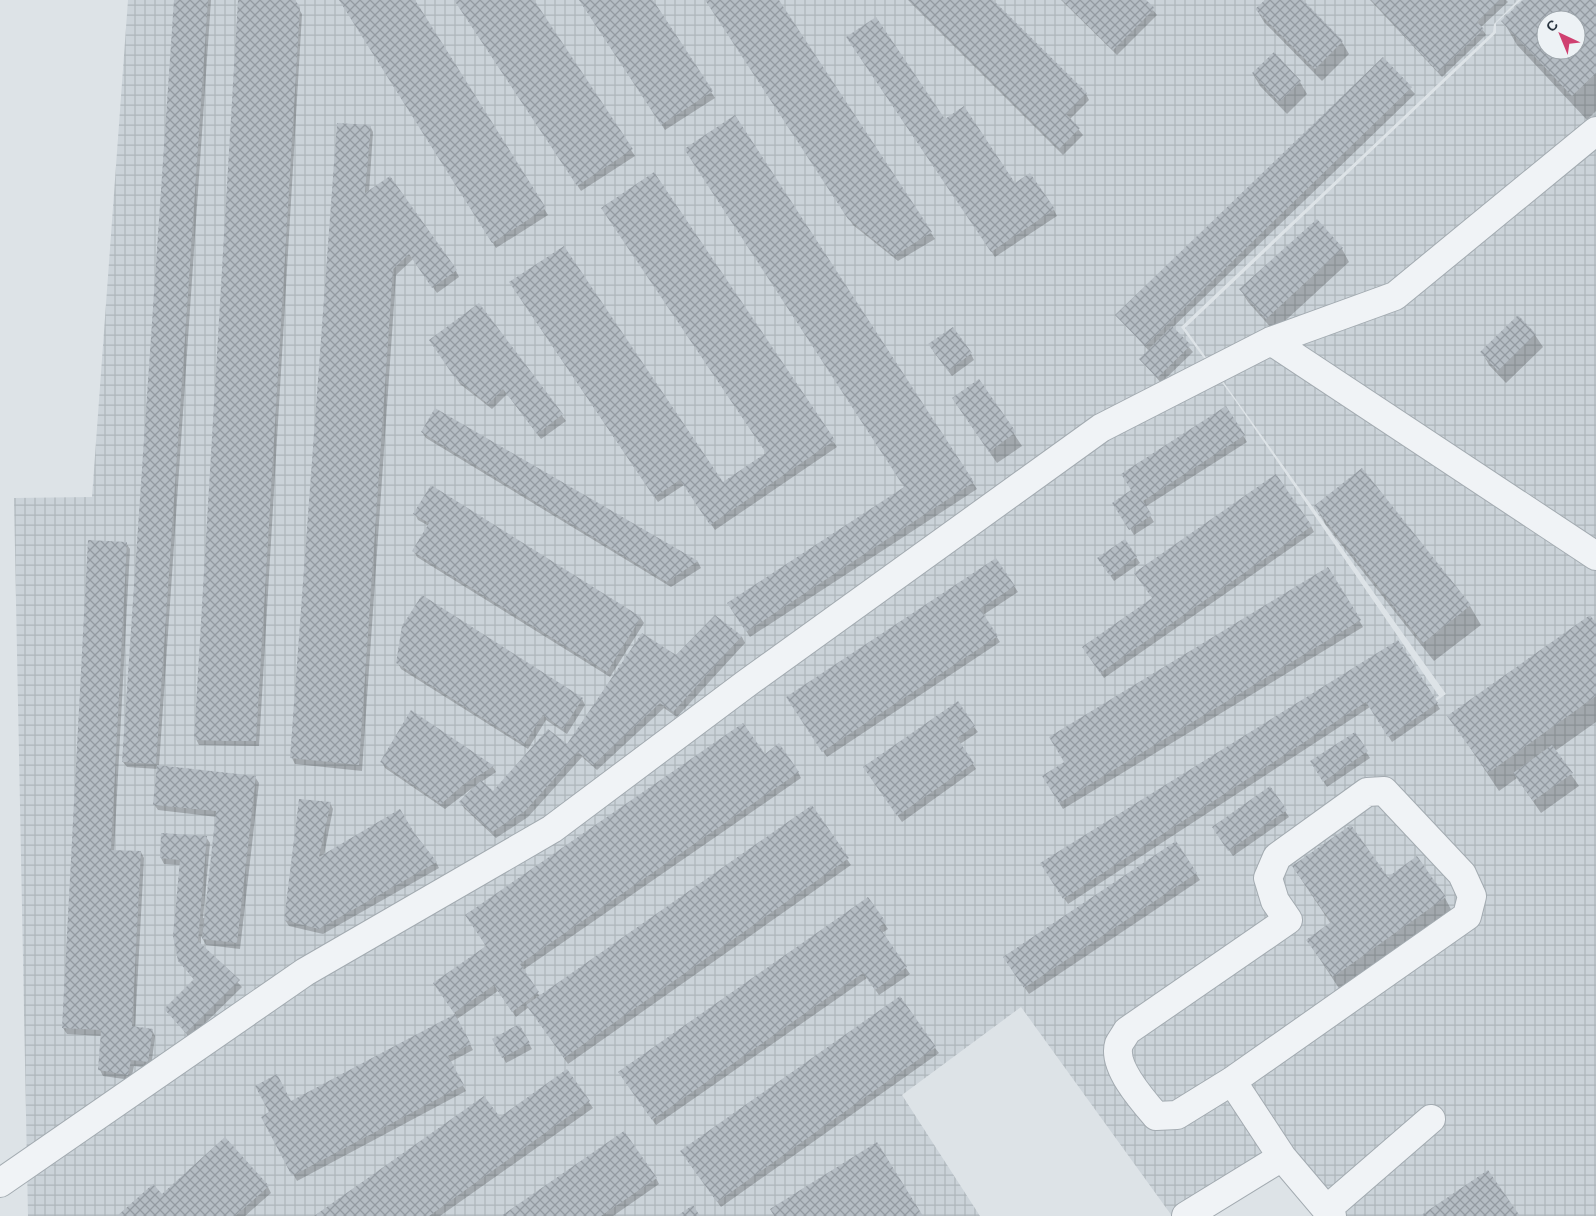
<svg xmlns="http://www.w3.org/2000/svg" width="1596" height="1216" font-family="Arial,sans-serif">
<defs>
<pattern id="industrial-grid" width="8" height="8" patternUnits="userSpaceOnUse" patternTransform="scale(1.25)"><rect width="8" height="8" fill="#cbd3d9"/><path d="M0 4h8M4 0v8" fill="none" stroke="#aeb6bb"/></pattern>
<pattern id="building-cross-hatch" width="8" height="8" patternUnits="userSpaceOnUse" patternTransform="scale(1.25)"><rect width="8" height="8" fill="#b5bdc4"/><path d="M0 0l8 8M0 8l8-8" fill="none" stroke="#939aa1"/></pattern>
</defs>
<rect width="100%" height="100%" fill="#dde3e7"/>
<path fill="url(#industrial-grid)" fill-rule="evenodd" d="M128,0H1518L1494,24L1493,32L1181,327L1237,403L1439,696L1387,736L1446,694L1185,328L1496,33V23L1521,0H1596V1216H1327L1285,1151L1172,1216L1021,1007L902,1095L980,1216H28L14,498L92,497ZM1546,20H1576V50H1546Z"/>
<path fill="#0003" fill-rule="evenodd" d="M175,0H211L159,766L255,777L259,783L240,949L206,945L201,936V945L242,987L190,1038L166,1010L195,981L179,960L180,865L164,864L161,858L162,834L206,837L210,843L203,918H205L217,817L158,810L154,804L158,769L127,767L123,762Z
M239,0H293L302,14L259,746L199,745L196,739Z
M340,0H413L548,215L496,248Z
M455,0H532L635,156L581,191Z
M580,0H651L715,98L665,130Z
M706,0H778L935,239L898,261L853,225Z
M908,0H991L1086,94L1089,100L1070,119L1083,135L1063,155Z
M1061,0H1145L1157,15L1117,55Z
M1267,0H1301L1342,42L1349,54L1322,81L1264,22L1257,10Z
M1370,0H1506L1508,2L1481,27L1486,35L1442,77Z
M1525,0H1596V111L1587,120L1517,45L1503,21ZM1546,20H1576V50H1546Z
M851,43L945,121L1015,185L1054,210L1057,216L995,257Z
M1383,59L1415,94L1172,328L1193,352L1161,383L1141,359L1149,351L1117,315Z
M1253,74L1300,82L1307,94L1287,114L1260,86Z
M735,117L977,489L750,637L732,609L906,487Z
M370,126L373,132L369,192L456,271L459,277L437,293L413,259L396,275L362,771L295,764L292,758Z
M654,174L837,447L715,530L684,485L658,502L514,289L722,484L767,454Z
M1316,221L1342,249L1349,262L1274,331L1248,302L1241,290Z
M479,304L566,421L541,439L507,394L492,409L460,384L434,346Z
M1518,317L1535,335L1543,347L1506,383L1489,365L1482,352Z
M933,351L971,354L974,360L952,376Z
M979,381L1022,446L997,463L953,399Z
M1226,407L1247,442L1145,507L1154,522L1134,535L1114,503L1133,491Z
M436,410L698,562L701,568L671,587L426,438L422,432Z
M1362,469L1470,606L1481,625L1434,661L1326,525L1315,506Z
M415,514L640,617L644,623L610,677L417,557L414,551L429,526L418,520Z
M1311,526L1314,532L1104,678L1087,654Z
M89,541L126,543L130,549L114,851L141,852L144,858L135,1028L152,1030L155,1036L151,1068L134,1066L131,1080L103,1076L100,1070L102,1036L67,1034L63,1028Z
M1136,557L1140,563L1114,581L1103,565Z
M1328,568L1363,627L1063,809L1043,776L1066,763Z
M1014,586L1018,592L983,615L1000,642L827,757L791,704Z
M715,617L742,637L745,643L677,717L664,708L597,770L582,757L528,817L496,838L464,808L460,802L475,786L445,809L385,768L382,762L412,712L493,767L496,772L481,782L493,793L567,746L676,657Z
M1596,626V722L1555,751L1579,786L1541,813L1517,778L1499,791L1449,716Z
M1398,642L1440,709L1392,742L1370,707L1068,904L1045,869Z
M398,663L582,699L585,705L567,734L546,720L528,749L401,669Z
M974,727L978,732L960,744L976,769L902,822L868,773Z
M1354,733L1370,758L1327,787L1315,768Z
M765,756L798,772L801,778L523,970L540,997L811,807L851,865L568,1064L529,1007L516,1017L498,991L457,1019L473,1050L450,1062L466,1091L297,1181L263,1117L456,1015L438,989Z
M330,803L333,809L324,855L436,862L439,868L323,934L289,926L285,920Z
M1285,811L1289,817L1233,856L1217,833Z
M1176,843L1200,880L1029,994L1008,963Z
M1293,867L1388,879L1445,898L1455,917L1344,996L1308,941L1331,924Z
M884,923L888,929L882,933L910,974L879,995L867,978L656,1125L623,1078Z
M519,1026L532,1049L506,1063L494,1039Z
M935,1048L939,1053L721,1207L685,1157Z
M567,1071L593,1108L440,1216H317L499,1118Z
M656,1178L659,1184L613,1216H504Z
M268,1187L271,1193L245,1216H119L162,1196Z"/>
<path fill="url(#building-cross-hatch)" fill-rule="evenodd" d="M174,0H208L156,764L122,762Z
M238,0H295L300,7L256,741H226L194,740Z
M339,0H415L546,208L492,243Z
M454,0H534L633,149L577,186Z
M579,0H653L713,91L661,125Z
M705,0H779L932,232L894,256L848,219Z
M909,0H993L1087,93L1066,114L1080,128L1059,149Z
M1062,0H1146L1155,8L1113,50Z
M1265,0H1303L1343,41L1315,69L1255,9Z
M1371,0H1500L1477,22L1484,29L1438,72Z
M1523,0H1596V73L1572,96L1501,21ZM1546,20H1576V50H1546Z
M876,17L945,119L964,106L1015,183L1030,173L1055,209L991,252L846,37Z
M1274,52L1301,81L1279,102L1252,73Z
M1383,57L1412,87L1145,346L1115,315Z
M735,115L974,482L746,632L727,603L904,487L684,149Z
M337,123L371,125L365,193L390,176L457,270L432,288L409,254L393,269L359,765L290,758Z
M654,172L835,440L710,525L680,480L654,497L509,282L564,246L723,482L766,453L601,208Z
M1317,219L1343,248L1266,319L1239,289Z
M479,303L563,414L537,434L503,389L488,404L455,378L429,340Z
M1518,315L1536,334L1498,371L1480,352Z
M1172,326L1191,345L1157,378L1139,359Z
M953,327L972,353L948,371L928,344Z
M979,379L1016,432L989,452L952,398Z
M1226,406L1245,435L1143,501L1152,515L1129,530L1112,503L1131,490L1121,474Z
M435,408L698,561L667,582L421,432Z
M1362,468L1471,605L1423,643L1314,506Z
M1276,474L1312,526L1100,673L1082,647L1152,598L1134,573Z
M431,485L641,617L607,672L412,551L429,523L413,514Z
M1125,539L1137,557L1110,576L1097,558Z
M88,540L127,542L111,850L141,851L132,1026L153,1029L148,1062L131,1060L128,1075L98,1070L101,1030L62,1028Z
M996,558L1015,586L980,609L998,636L822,752L786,697Z
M1328,567L1361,620L1059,803L1042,776L1064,762L1049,737Z
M422,595L583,698L563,729L543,715L524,744L396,663L402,626Z
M715,615L742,636L673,712L660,703L593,765L578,752L525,811L492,832L459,802L481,780L493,791L548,729L567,744L642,633L676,655Z
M1590,615L1596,623V696L1488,773L1447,716Z
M1398,640L1438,703L1388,737L1366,702L1063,899L1040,863Z
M958,701L975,726L957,738L974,763L897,816L863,767Z
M411,710L494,766L463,785L441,804L380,762Z
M743,723L765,754L779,743L799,772L520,964L539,992L512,1012L494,985L454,1013L433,983L486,946L465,915Z
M1355,732L1368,751L1323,782L1310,761Z
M1552,745L1573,773L1533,801L1513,773Z
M157,765L256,776L237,943L202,939L216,811L153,805Z
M1270,786L1287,810L1228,851L1212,827Z
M299,799L331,802L319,857L400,809L415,834L437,862L319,929L284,920Z
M812,805L849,858L564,1058L526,1005Z
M1351,825L1388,877L1417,856L1446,897L1333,977L1306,940L1331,922L1292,866Z
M161,833L207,836L198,941L240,980L186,1033L164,1009L194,979L178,961L173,936L180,860L160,858Z
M1176,841L1197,873L1024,988L1003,957Z
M868,897L886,922L879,927L907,967L875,990L863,973L652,1120L618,1072Z
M900,996L936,1047L717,1202L680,1151Z
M455,1014L471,1044L448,1056L464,1085L292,1176L261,1117L269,1112L255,1086L277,1074L291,1101Z
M519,1024L530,1043L502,1058L492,1039Z
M567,1069L590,1101L429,1216H314L484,1096L500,1117Z
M624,1131L657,1178L601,1216H501Z
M225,1137L269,1186L235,1216H117L153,1184L162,1194Z
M877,1142L923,1216H774L770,1209Z
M1488,1170L1520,1216H1420Z
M693,1205L700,1216H677Z"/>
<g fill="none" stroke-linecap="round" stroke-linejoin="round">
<g stroke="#a3abb1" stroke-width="30">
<path id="minor" d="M1271,341L1596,556
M1384,791L1462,874L1472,896L1467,916L1232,1081L1177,1115L1156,1116C1142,1100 1112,1066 1119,1044C1121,1040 1125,1035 1127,1031L1288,920L1275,901L1268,878L1277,857L1367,792Z
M1232,1081L1282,1157L1332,1216
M0,1183L305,972L552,829L747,683L1101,428L1271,341L1395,296L1596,131
M1327,1209L1431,1119
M1186,1216L1282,1157"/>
</g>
<use href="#minor" stroke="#f0f3f6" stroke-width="28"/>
</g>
<g transform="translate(1561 35) rotate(316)"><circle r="24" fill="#edf2f5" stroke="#9ea6ac"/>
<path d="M0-4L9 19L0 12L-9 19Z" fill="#cf4070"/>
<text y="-8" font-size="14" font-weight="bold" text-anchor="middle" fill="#27333e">С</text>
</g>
</svg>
